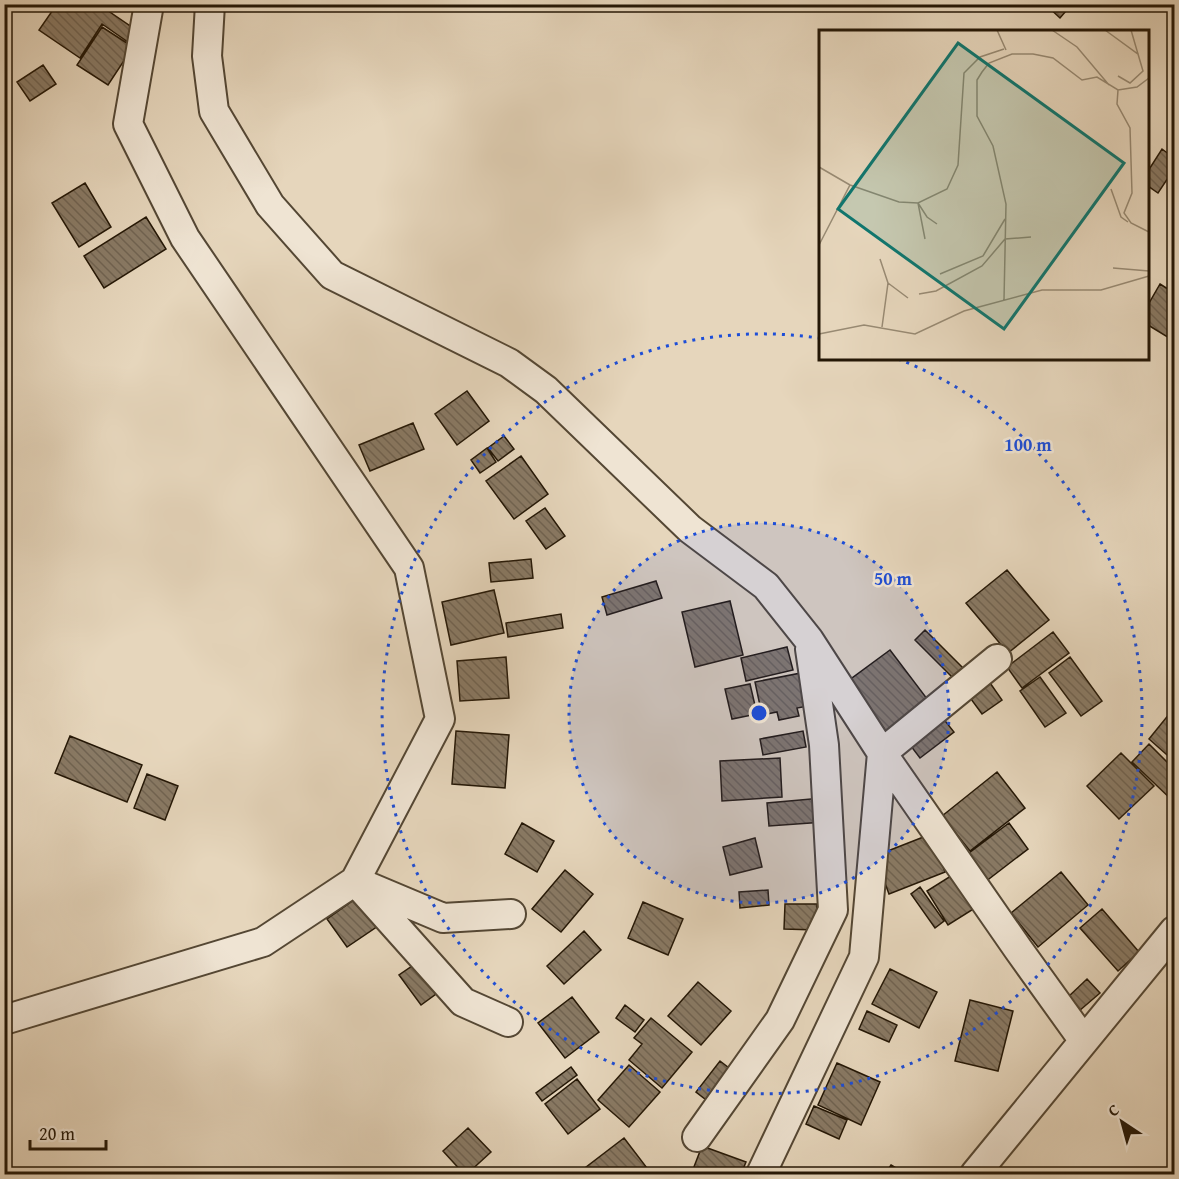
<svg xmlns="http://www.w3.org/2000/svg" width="1179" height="1179" font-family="'Gentium Book Plus',serif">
<defs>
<pattern id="building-back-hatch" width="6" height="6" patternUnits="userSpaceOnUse" patternTransform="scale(1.5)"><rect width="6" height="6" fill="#897a65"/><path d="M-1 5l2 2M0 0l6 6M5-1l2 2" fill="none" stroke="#706351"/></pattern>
</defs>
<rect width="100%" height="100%" fill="#e6d6bc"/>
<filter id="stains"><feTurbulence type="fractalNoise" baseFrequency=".00333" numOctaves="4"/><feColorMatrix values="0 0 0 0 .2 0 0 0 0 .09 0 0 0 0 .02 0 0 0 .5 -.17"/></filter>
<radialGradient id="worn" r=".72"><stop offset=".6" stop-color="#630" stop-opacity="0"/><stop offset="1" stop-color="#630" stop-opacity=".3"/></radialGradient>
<path fill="url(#building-back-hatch)" stroke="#241706" stroke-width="1.5" d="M57,4H98L136,30L128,42L102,24L80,58L39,30Z
M1045,4H1072L1060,18Z
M102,27L133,47L108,85L77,65Z
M43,65L56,84L30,101L17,82Z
M1162,149L1174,158V169L1158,193L1148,186V171Z
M85,183L111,227L79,247L52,203Z
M146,217L166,249L104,288L84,256Z
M1160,284L1174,293V341L1148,325V305Z
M467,391L489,421L457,445L435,414Z
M413,423L424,449L370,471L359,445Z
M504,436L514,449L498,461L488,448Z
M487,448L496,462L480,473L471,460Z
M521,456L548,494L514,519L486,481Z
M545,508L565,536L546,549L526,521Z
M531,559L533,578L491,582L489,563Z
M1007,570L1049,620L1008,653L966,603Z
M656,581L662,598L607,615L602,597Z
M494,590L504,633L451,645L442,602Z
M730,601L743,655L695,667L682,612Z
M561,614L563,628L508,637L506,623Z
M925,630L967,672L957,682L915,640Z
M1053,632L1069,653L1022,688L1007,667Z
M787,647L793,670L746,681L741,658Z
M890,650L931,704L889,735L848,681Z
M506,657L509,698L460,701L457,661Z
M1070,657L1102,701L1081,716L1049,673Z
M801,673L808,706L797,708L799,716L779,720L777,712L762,715L755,682Z
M1040,677L1066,713L1045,727L1020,691Z
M988,680L1002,700L982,714L968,695Z
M750,684L757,714L732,719L725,689Z
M1174,708V761L1149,739Z
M938,712L954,732L920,758L904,737Z
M456,731L509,735L505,788L452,784Z
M803,731L806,747L763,755L760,739Z
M70,736L142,765L127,802L55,773Z
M1149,744L1174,769V802L1132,762Z
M1121,753L1154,786L1119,819L1087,786Z
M780,758L782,797L722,801L720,761Z
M997,772L1025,808L970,851L942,816Z
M147,774L178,786L165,820L134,808Z
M822,798L824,822L769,826L767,803Z
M522,823L554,841L537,872L505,854Z
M1009,823L1028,849L985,882L965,856Z
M931,834L945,872L889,894L875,856Z
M755,838L762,867L730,875L723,847Z
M565,870L593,894L561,932L532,909Z
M1061,872L1088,905L1038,947L1011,913Z
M954,874L975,908L948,925L927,891Z
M920,887L944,921L935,928L911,894Z
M768,890L769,905L740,908L739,892Z
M358,897L378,926L347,947L327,919Z
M643,902L683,919L668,955L628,938Z
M785,904H817L816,930L784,929Z
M1102,909L1139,952L1118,971L1080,928Z
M584,931L601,950L564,984L547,966Z
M415,964L436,994L421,1005L399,975Z
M890,969L937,992L919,1028L872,1004Z
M1087,979L1100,993L1079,1011L1067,998Z
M698,982L731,1011L701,1045L668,1016Z
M572,997L599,1032L565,1058L538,1023Z
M970,1000L1013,1011L998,1071L955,1061Z
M625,1005L644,1020L635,1032L616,1018Z
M867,1011L897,1025L889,1042L859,1029Z
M651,1018L692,1052L662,1088L629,1060L642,1044L634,1038Z
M720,1061L738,1075L714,1106L696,1092Z
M837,1063L880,1082L861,1125L818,1105Z
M629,1065L660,1092L629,1127L598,1100Z
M571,1067L577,1075L542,1101L536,1093Z
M577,1079L600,1109L568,1134L545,1104Z
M814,1106L847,1120L839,1139L806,1124Z
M468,1128L491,1152L467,1174H464L443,1151Z
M624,1138L647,1168L639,1174H583L581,1171Z
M702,1146L746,1162L741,1174H698L692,1172Z
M891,1165L906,1174H885Z"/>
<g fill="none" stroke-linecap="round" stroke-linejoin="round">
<g stroke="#544734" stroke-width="32">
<path id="street" d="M210,4L207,56L214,111L270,205L332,275L509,363L546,390L690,529L766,586L809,640L882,753L1018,949L1084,1041
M4,1020L263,942L355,881L440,719L409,568L185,238L128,124L149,4
M508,1022L463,1002L355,881L443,918L511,914
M697,1137L780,1020L833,910L824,745L810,649
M761,1174L864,957L882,753L997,659
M975,1174L1174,931"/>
</g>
<use href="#street" stroke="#efe4d3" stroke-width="28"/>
</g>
<circle cx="759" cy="713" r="190" fill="#1d4ed8" fill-opacity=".12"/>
<g fill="none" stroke="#1d4ed8" stroke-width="3" stroke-dasharray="3 6">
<circle cx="759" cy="713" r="190"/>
<path d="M898 359A380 380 0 1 1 818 338"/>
</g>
<g transform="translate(819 30)">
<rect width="330" height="330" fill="#e6d6bc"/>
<path fill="none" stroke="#988a73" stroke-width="1.5" d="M178,0L187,20M233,0L258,17L290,55M286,0L319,24L312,0M299,46L311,53L324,41L319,24M299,60L298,74L311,98L313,163L305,183L312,193L330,202M0,137L31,155M292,159L302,187L309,192M106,209L99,173L108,187L118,194M0,215L31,155L80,172L99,173L128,159L139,135L145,43L161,27L185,19M61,229L69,253M294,238L330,241M121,244L164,226L186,189M100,264L117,261L163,236L186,209L212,207M185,270L187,174L174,116L158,86V50L163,42L170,33L193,24H214L234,28L263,50L278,47L299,60L318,57L330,48M63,297L69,253L89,268M0,304L45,295L96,304L145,281L223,260H282L330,246"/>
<path fill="#0f766e" fill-opacity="0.15" stroke="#0f766e" stroke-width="3" d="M139,13L305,133L185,299L19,179Z"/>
<rect width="330" height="330" fill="none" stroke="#241706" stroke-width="3"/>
</g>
<circle cx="759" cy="713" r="9" fill="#1d4ed8" stroke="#efe4d3" stroke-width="3"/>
<g font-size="18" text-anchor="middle" font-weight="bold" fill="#1d4ed8" stroke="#efe4d3" stroke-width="5" stroke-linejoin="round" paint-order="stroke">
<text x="1028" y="451">100 m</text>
<text x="893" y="585">50 m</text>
</g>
<rect width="1179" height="1179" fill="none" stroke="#e6d6bc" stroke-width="24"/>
<rect x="6" y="6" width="1167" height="1167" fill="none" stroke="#241706" stroke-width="3"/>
<rect x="12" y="12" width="1155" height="1155" fill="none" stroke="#241706" stroke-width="1.5"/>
<g transform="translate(1122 1122) rotate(324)" stroke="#efe4d3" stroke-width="4.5" paint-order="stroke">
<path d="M0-4.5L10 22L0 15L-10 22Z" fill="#241706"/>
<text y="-9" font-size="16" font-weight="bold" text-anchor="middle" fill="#241706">С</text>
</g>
<path d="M30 1140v9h76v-9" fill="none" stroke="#241706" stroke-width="3"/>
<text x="39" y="1140" font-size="18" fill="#241706" stroke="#efe4d3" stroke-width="4.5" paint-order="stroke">20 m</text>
<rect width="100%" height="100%" filter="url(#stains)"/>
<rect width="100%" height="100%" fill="url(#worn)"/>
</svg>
